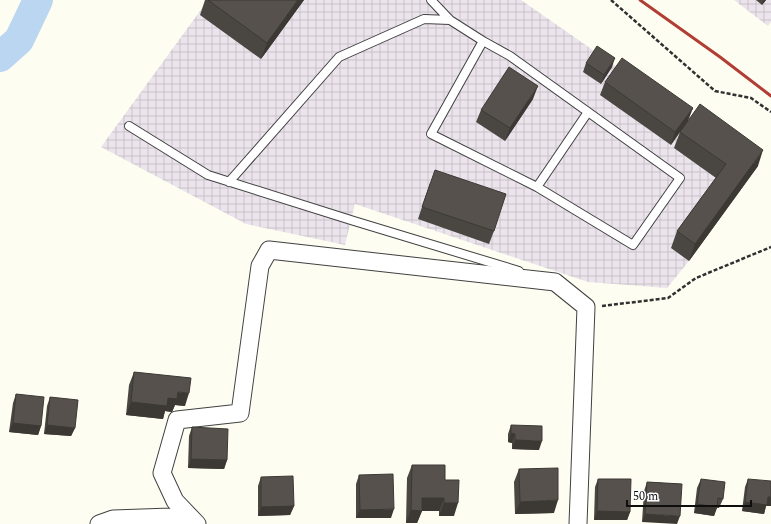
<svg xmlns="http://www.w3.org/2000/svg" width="771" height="524" font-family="Spectral,serif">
<defs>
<pattern id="industrial-grid" width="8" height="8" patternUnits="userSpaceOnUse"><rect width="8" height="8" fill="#ece4ec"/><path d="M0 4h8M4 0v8" fill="none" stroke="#c9c2c9"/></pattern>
</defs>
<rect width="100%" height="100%" fill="#fefdf1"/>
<path fill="url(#industrial-grid)" d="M208,0H521L695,121L758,166L689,261L667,288L588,282L355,204L345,245L246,224L101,147Z
M734,0H771V22L768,26Z"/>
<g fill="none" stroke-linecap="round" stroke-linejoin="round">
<path stroke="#bbd6f0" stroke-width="30" d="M0,57L19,40L38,0"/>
<g stroke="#414141" stroke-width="10">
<path id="lane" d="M431,0L450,20
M129,126L208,175L354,221L519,271
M229,182L339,57L424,19L450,20L483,41L431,134L537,187L633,245L680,178L510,56L483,41
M537,187L588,112"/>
</g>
<g stroke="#414141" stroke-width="19">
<path id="street" d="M99,524L113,519L171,517L188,524
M197,524L175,501L162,473L177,420L240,413L260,266L269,250L555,282L586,307L578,524"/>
</g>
<path stroke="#303030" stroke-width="2.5" stroke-dasharray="4 2" stroke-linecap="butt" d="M611,0L715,91L751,98L771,112
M602,306L668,298L696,278L771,247"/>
<use href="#lane" stroke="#fff" stroke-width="8"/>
<use href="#street" stroke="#fff" stroke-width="17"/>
<path stroke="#b13d34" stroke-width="3" d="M640,0L720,57L771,96"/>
</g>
<path fill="#4a4641" d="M205,0H304L261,59L200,15Z
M756,0H766L762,5Z
M586,63L612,67L601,84L583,72Z
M605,82L693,108L671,145L600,95Z
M533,99L505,141L476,122L481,110Z
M680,132L758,166L689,261L671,248L677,231L716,178L674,148Z
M430,183L494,231L489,244L418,219Z
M134,372L185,406L175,405L172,412L165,411L163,419L126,415L129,385Z
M16,394L41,426L38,435L9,432L13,403Z
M50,397L75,428L71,436L44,434L47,406Z
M511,425L539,450L512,449V443L508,442V434Z
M192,427L227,460L224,469L188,468L189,436Z
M412,465L445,480L454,516H439V511H422L417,523H406L407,478Z
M519,469L554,513L515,514L514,482Z
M359,475L391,518H356V484Z
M261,477L294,506L290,515L258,516V486Z
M598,479L630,512L627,520H594L595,487Z
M701,479L723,499L719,508H717L714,516L694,513L697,488Z
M748,479L766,506L764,514L742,511L745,487Z
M647,482L682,484L642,522L644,491Z"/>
<path fill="#3c3935" d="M298,0H304L261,59L267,43Z
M764,0H766L762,5L763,1Z
M615,58L612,67L601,84L604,75Z
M538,86L533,99L505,141L510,128Z
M693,108L688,121L671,145L675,132Z
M763,150L758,166L689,261L695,244Z
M178,392L189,393L185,406L175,405L172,412L165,411L163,419L126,415L131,402L168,398Z
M13,423L41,426L38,435L9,432Z
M47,425L75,428L71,436L44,434Z
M511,433L515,434L512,443L508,442Z
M515,440L542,441L539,450L512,449Z
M191,459L227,460L224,469L188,468Z
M768,497H771V506H766L764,514L742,511L745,502Z
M422,498H444L439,511H422L417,523H406L411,510Z
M558,500L554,513L515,514L520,502Z
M444,503H458L454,516H439Z
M697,504L717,507L714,516L694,513Z
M294,506L290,515L258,516L261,507Z
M394,509L391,518H356L360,510Z
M597,511L630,512L627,520H594Z
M645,514L680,516L677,524L642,522Z"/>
<path fill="#56514c" stroke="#3c3935" d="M208,0H298L267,43Z
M597,46L615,58L604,75L586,63Z
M622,58L693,108L675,132L605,82Z
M509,67L538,86L510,128L481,110Z
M700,104L763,150L695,244L677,231L726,164L680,132Z
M435,170L506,194L494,231L422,207Z
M134,372L191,378L189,393L178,392L177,399L168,398L167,406L131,402Z
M16,394L44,397L41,426L13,423Z
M50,397L78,400L75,428L47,425Z
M511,425L542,426V441L515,440V434L511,433Z
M192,427L228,429L227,460L191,459Z
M412,465H445V480H459L458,503H444V498H422V511L411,510Z
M558,468V500L520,502L519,469Z
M393,474L394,509L360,510L359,475Z
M293,476L294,506L261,507V477Z
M598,479H631L630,512L597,511Z
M701,479L725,482L723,499L718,498L717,507L697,504Z
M748,479L771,481V497H768L767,505L745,502Z
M647,482L682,484L680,516L645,514Z"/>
<path d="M627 500v6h124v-6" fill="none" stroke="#0e0e0e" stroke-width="2"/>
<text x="633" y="500" font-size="12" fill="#0e0e0e" stroke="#ffffff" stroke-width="3" paint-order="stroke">50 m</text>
</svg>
